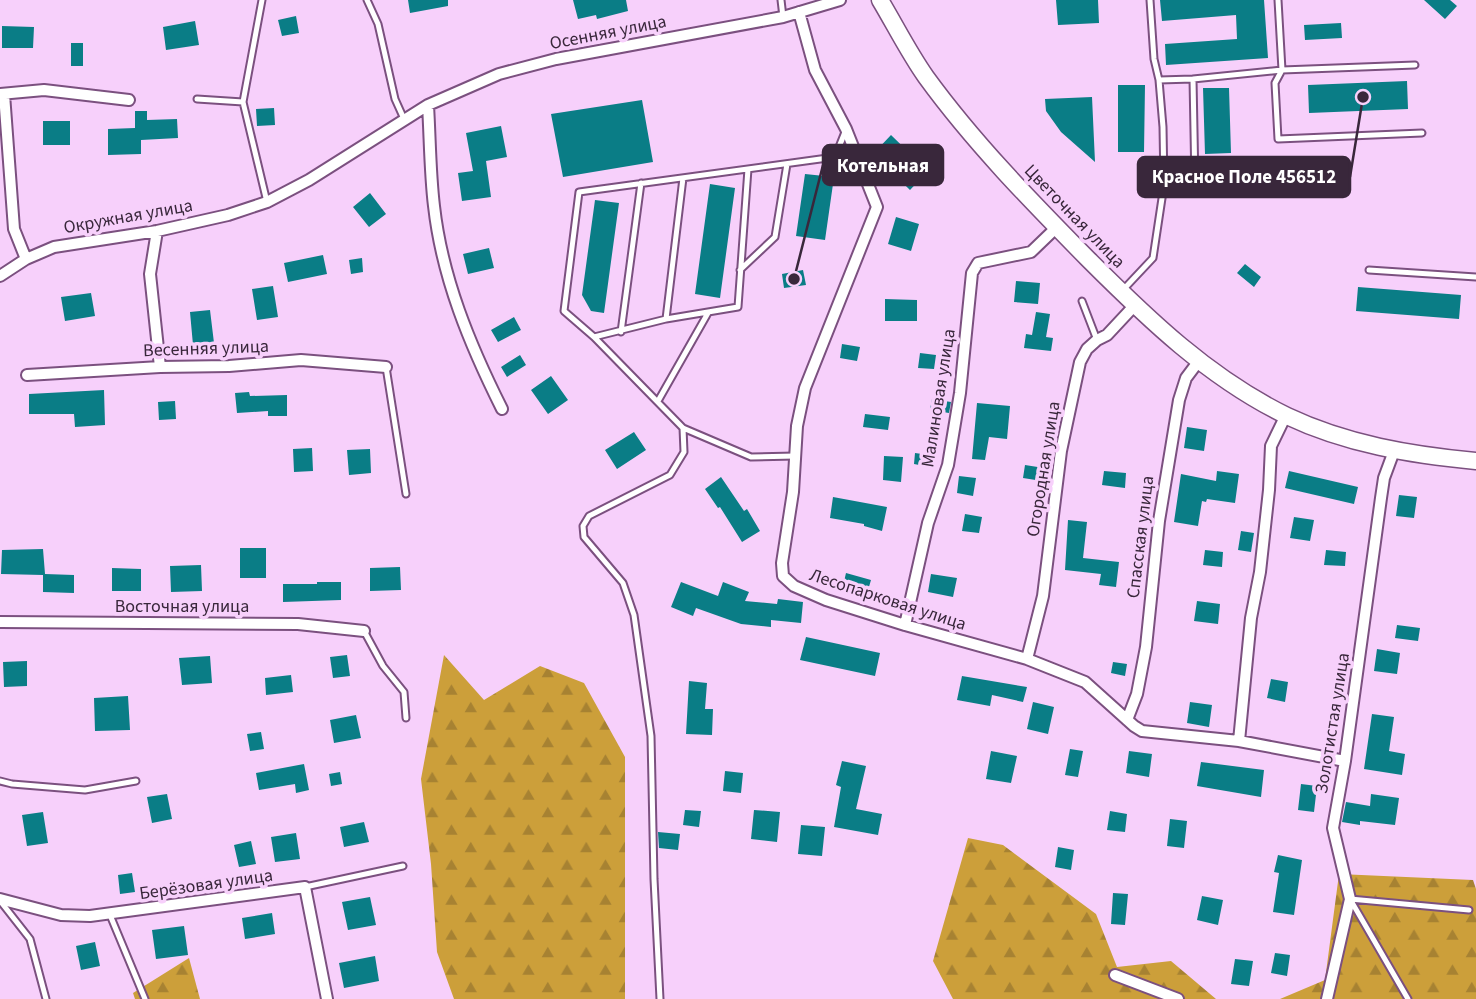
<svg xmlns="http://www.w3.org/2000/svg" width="1476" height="999" font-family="'Source Sans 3',sans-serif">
<defs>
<pattern id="forest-firs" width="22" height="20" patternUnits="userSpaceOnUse" patternTransform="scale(1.75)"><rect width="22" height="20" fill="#cc9f3a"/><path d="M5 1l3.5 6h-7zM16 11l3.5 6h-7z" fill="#a78232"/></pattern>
</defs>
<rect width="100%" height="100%" fill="#f7d0fb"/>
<path fill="url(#forest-firs)" d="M444,655L484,700L540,666L584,683L625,757V999H454L437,952L431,864L421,779Z
M968,838L1003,845L1096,914L1117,967L1171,961L1216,999H953L933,961Z
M1339,874L1473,880L1476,889V999H1280L1325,980Z
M189,958L200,999H135L133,993Z"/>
<path fill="#0a7d86" d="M408,0H448V6L410,13Z
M573,0H626L628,11L597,19L596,15L578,19Z
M1056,0H1098L1099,23L1058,25Z
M1160,0H1264L1268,58L1166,65L1165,44L1237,39L1236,15L1162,21Z
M1424,0H1450L1457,6L1445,19Z
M296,16L299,33L282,36L278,20Z
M195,21L199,45L166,50L163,27Z
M1341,23L1342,38L1305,40L1304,25Z
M2,26L34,27L33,48H2Z
M71,43H83V66H71Z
M1407,81L1408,109L1309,113L1308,85Z
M1118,85H1145L1144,152H1118Z
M1203,88H1229L1231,153L1205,154Z
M1092,97L1095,162L1061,132L1046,111L1045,99Z
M642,100L653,162L563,177L551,114Z
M274,108L275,125L257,126L256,109Z
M135,111H147V120L177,119L178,138L141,140V154L108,155V129L135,128Z
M43,121H70V145H43Z
M501,126L507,157L486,161L491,197L462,201L458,173L473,171L466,133Z
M891,135L928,171L910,190L873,154Z
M805,174L834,177L825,240L796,236Z
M710,184L735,188L720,298L695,294Z
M370,193L386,214L369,227L353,207Z
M595,200L619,203L604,313L591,311L582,295Z
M896,217L919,224L911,251L888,244Z
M489,248L494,268L468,274L463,254Z
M323,255L327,274L288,282L284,263Z
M362,258L363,272L351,274L349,260Z
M1245,264L1261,277L1254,287L1237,273Z
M803,270L806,285L784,288L782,274Z
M1016,281L1040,283L1038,304L1014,302Z
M273,286L278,317L257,320L252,289Z
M1358,287L1461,295L1459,319L1356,311Z
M91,293L95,316L65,321L61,297Z
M885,299L917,300V321H885Z
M210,310L214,343L193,345L190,312Z
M1036,312L1050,314L1046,337L1053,338L1051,351L1024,348L1026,334L1032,335Z
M514,317L521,330L498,342L491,330Z
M842,344L860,347L857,361L840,358Z
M920,353L936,355L934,369L918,368Z
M520,355L526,365L507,377L501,367Z
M551,376L568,400L548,414L531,390Z
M104,390L105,425L75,427L74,414H29V394Z
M249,392L250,396L287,395V416H268V411L237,413L235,393Z
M932,399L951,402L949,413L930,410Z
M175,401L176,419L159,420L158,402Z
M977,403L1010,406L1007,439L989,437L985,460L972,459Z
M865,414L890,417L888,430L863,427Z
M1187,427L1207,430L1204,451L1184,448Z
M634,432L646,450L617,469L605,450Z
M312,448L313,471L294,472L293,449Z
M370,449L371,473L349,475L347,450Z
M915,453L936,456L935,468L914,464Z
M884,456L903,457L901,482L883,480Z
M1025,465L1044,468L1042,481L1023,478Z
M1104,471L1126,473L1125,488L1102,485Z
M1217,471L1239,474L1235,503L1207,499L1206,502L1202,501L1198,526L1174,522L1181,474L1216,481Z
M1289,471L1358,487L1354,504L1285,488Z
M959,476L976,478L973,496L957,493Z
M721,477L744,511L747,509L760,531L742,542L720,507L718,508L705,489Z
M1399,495L1417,497L1414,518L1396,516Z
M833,497L887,507L882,531L864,526V524L830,518Z
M965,514L982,517L979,533L962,531Z
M1294,517L1314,520L1310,541L1290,538Z
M1068,520L1087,522L1083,558L1119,562L1116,587L1099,585L1101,574L1065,570Z
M1241,531L1254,533L1251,552L1238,550Z
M240,548H266V578H240Z
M43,549L45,574L74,575V593L43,592V575L1,574L2,550Z
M1205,550L1223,552L1222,567L1203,565Z
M1326,550L1346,552L1345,566L1324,565Z
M201,565L202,591L171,592L170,566Z
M400,567L401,590L370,591V568Z
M112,568L141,569V591H112Z
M846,573L871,580L866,597L842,590Z
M931,574L957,578L953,597L928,592Z
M317,582H341V600L283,602V584H317Z
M681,582L718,596L723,582L749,592L745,601L777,604L778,599L803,602L801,623L771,620V627L741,624L696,608L693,616L671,607Z
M1197,601L1220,604L1218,624L1194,621Z
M1397,625L1420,628L1418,641L1395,638Z
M806,637L880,653L875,676L800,660Z
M1377,649L1400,653L1397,674L1374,671Z
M347,655L350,676L333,678L330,657Z
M210,656L212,683L182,685L179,658Z
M27,661V686L4,687L3,662Z
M1113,662L1127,664L1125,676L1111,673Z
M291,675L293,692L266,695L265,678Z
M962,676L1027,687L1023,702L992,695L990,706L957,700Z
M1271,679L1288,682L1285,702L1267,698Z
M689,681L707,683L705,709H713L712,735L686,734Z
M128,696L130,730L95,731L94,698Z
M1033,702L1054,707L1048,734L1027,729Z
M1190,702L1212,705L1209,727L1187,723Z
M1372,714L1394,717L1389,751L1405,754L1402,775L1364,769Z
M356,715L361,738L334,743L330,720Z
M261,732L264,749L250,751L247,734Z
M1070,749L1083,751L1078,777L1065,775Z
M991,751L1017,756L1011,783L986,779Z
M1129,751L1152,754L1149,777L1126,773Z
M842,761L866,766L856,809L882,814L878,835L834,827L841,787L836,785Z
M1201,762L1264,770L1261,797L1197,786Z
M304,764L309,790L296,793L295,784L259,790L256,773Z
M725,771L743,773L741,793L723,791Z
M340,772L342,784L331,786L329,774Z
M1301,784L1317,786L1314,812L1298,810Z
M167,794L172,819L152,823L147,797Z
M1371,794L1399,798L1395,825L1360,821V825L1342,822L1346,802L1370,806Z
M685,810L701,811L699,827L683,825Z
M754,810L780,812L777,842L751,839Z
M1110,811L1127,814L1125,832L1107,830Z
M43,812L48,843L27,846L22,815Z
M1170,819L1187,821L1184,848L1167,846Z
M364,822L369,842L344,847L340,827Z
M801,825L825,827L822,856L798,854Z
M658,832L680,834L678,850L659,848Z
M296,833L300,859L275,862L271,837Z
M251,841L256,864L239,867L234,845Z
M1058,847L1074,850L1071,870L1055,867Z
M1278,855L1302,860L1294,915L1273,912L1279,873L1274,872Z
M132,873L135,892L120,894L118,875Z
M1113,893L1128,894L1125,925L1111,924Z
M1202,896L1223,900L1218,925L1197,920Z
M370,897L376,925L348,930L342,902Z
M272,913L275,934L245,939L242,918Z
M184,926L188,955L156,959L152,930Z
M95,942L100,966L81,970L76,946Z
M1275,953L1290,955L1287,976L1271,973Z
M375,956L379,981L344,988L339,963Z
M1235,959L1253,961L1249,986L1231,984Z"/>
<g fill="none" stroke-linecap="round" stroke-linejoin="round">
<g stroke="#7b507f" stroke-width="9">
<path id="lane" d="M262,0L243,102L267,202
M367,0L378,24L395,99L404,119
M781,0L783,17
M1278,0L1282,70L1415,65
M1282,70L1275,83L1278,139L1422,133
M1193,79L1282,70
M1159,80L1193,79L1195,184L1164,185
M197,99L243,102
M748,169L738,307L666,319L594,337L564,311L579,192L835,157L845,132
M740,270L775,237L787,164
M1369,270L1476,277
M1122,291L1153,258L1164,185L1163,127L1159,80L1154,59L1150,0
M1082,301L1097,340
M666,319L683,178
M621,332L641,183
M594,337L683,428L751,457L795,456
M386,367L406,494
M658,401L708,313
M364,631L383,666L404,692L406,718
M0,781L12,784L85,790L136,781
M305,887L403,866
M1,902L30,939L46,999
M110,915L145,999
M660,999L654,879L651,736L634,615L623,583L584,537L583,526L589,516L670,475L684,452L683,428
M1408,999L1350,899L1469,910"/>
</g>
<g stroke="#7b507f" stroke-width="14">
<path id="street" d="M799,12L815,70L846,129L877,207L805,388L797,426L793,492L782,563L783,576L794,586L826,600L905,625L1027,659L1085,682L1134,726L1142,731L1239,741L1345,761
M0,94L44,90L129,100
M4,94L14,229L26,259
M428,105C430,138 430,173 434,206C442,278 470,345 502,409
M157,231L150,274L160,367
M0,276L26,259L54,247L157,231L228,215L267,202L309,180L428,105L499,74L556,59L783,17L840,0
M27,375L160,367L229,366L301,360L386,367
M0,622L298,624L364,631
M905,625L928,523L948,465L960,393L972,273L978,263L1031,252L1057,227
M1027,659L1043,596L1061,451L1080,362L1087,349L1097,340L1107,335L1135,305
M1127,720L1137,694L1146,647L1159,521L1179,400L1186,378L1198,362
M1239,741L1251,618L1260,572L1269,490L1271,446L1286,415
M0,899L61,915L90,916L305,887L327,999
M1115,975L1178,999
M1327,999L1350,899L1333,828L1345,761L1381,498L1384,478L1394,451"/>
</g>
<g stroke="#7b507f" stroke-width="19">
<path id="secondary" d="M880,0C895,25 909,53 926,77C974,143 1031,201 1088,259C1148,319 1209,378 1287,416C1346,444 1411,455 1476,461"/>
</g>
<use href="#lane" stroke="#fff" stroke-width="5"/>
<use href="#street" stroke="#fff" stroke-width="10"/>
<use href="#secondary" stroke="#fff" stroke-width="16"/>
</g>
<g text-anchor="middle" stroke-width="7" stroke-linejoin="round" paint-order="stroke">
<g font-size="18" fill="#39273b" stroke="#f7d0fb">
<text transform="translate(608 32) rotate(-11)" y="6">Осенняя улица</text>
<text transform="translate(128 216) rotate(-10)" y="6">Окружная улица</text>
<text transform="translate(1075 216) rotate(46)" y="6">Цветочная улица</text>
<text transform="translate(206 348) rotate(-2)" y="6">Весенняя улица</text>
<text transform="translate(938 398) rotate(-81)" y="6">Малиновая улица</text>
<text transform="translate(1043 469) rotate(-81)" y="6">Огородная улица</text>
<text transform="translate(1140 537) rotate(-83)" y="6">Спасская улица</text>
<text transform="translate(888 599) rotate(18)" y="6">Лесопарковая улица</text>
<text x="182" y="612">Восточная улица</text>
<text transform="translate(1332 723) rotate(-81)" y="6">Золотистая улица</text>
<text transform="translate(206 884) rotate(-8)" y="6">Берёзовая улица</text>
</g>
</g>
<path fill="none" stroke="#39273b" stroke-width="2.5" d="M794 279L823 165M1363 97L1350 177"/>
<g fill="#39273b" stroke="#f7d0fb" stroke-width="2.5">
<circle cx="794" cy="279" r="7"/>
<circle cx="1363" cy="97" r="7"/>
</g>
<g fill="#39273b" stroke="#39273b" stroke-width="2.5">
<rect x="823" y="145" width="120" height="40" rx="7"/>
<rect x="1138" y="157" width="212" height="40" rx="7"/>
</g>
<g font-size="19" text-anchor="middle" font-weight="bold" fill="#fff">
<text x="883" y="172">Котельная</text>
<text x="1244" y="183">Красное Поле 456512</text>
</g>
</svg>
